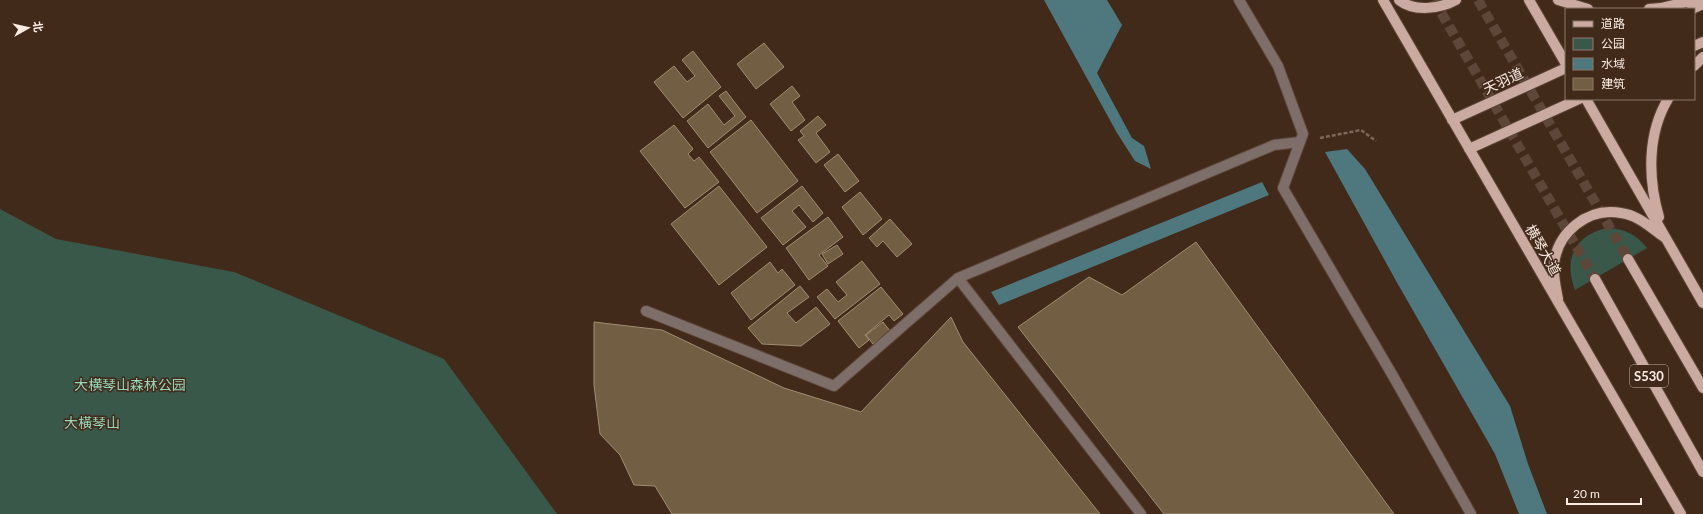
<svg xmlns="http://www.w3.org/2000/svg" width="1703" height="514" font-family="Lato,'Noto Sans SC',sans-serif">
<rect width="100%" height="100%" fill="#422a1b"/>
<path fill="#39584a" d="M0,209L56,239L234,272L444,359L557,514H0Z
M1607,228C1625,229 1636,234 1647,248L1575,290C1563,259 1575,235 1607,228Z"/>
<path fill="#4e777e" d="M1044,0H1107L1122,25L1097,73L1132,138L1144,146L1151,169L1135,161L1117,133Z
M1347,149L1365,169L1510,406L1528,464L1547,514H1519L1495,454L1395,279L1325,152Z
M1262,182L1269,195L999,305L991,292Z"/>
<path fill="#725f43" stroke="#9f8d72" d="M764,43L784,67L756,89L737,64Z
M693,51L721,87L683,118L654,82L674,66L687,82L695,76L682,60Z
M792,86L800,96L792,102L805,120L791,131L770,104Z
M726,91L746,117L708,148L687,121L708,104L724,125L735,116L719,96Z
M818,116L826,125L816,133L830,152L816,163L798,140L804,136L800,131Z
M751,120L798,181L757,213L710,152Z
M674,125L693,149L688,154L694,161L699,157L719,182L685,208L640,151Z
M838,154L859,181L845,192L824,165Z
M719,186L767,247L719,285L671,224Z
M802,186L823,213L813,222L799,205L792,211L806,227L783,245L761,218Z
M860,192L882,219L863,235L842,207Z
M828,217L843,237L819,255L828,266L809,280L786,248Z
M890,219L912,244L897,257L883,241L877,247L869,238Z
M1196,242L1394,514H1164L1018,327L1089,277L1122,295Z
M837,245L843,254L828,264L822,254Z
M862,261L880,284L835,319L817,297L827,289L838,302L847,295L836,282Z
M770,262L778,273L782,269L795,285L751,320L731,293Z
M800,286L809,297L787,313L796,323L816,307L830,324L801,346L762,344L748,328Z
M881,287L903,314L894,321L889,315L865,335L869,340L859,348L838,321Z
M951,317L963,342L1100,514H672L655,486L634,485L620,455L600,434L594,385V322L662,330L784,388L861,412Z
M883,322L890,331L873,344L866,335Z"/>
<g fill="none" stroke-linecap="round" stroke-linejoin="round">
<path stroke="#5e4739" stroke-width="10" stroke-dasharray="10 5" stroke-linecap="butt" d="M1434,0L1595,279
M1478,0L1628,259"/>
<g stroke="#5c4537" stroke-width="12">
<path id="minor" d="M1239,0L1278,66L1303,134L1283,188L1393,376L1471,514
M646,311L834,386L958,278
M1141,514L958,278L1274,145L1300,142"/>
</g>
<g stroke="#5c4537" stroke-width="12">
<path id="major" d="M1383,0L1681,514
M1399,0C1414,12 1440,9 1456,0
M1529,0L1566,64
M1558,0L1588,9
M1649,9L1661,8L1695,0
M1692,9L1703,4
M1694,46L1703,42
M1694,66L1703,57
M1586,99L1703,303
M1452,120L1566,68
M1469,149L1579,99
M1659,217C1648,179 1647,134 1668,99
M1628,259L1703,388
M1595,279L1703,472
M1558,299C1556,288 1553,276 1554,265C1557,232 1588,207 1621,213C1638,215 1651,228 1664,237"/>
</g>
<path stroke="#7d675a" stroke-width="2.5" stroke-dasharray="4 2" stroke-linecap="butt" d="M1320,138L1361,130L1376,141"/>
<use href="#minor" stroke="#7e6e69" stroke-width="10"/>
<use href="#major" stroke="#cbaba1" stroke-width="10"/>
</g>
<g text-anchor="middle" stroke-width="3" stroke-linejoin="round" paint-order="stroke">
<rect fill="#422a1b" stroke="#c4b2a6" stroke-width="1" x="1630" y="365" width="38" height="22" rx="3"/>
<g font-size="13" font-weight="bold" fill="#fcece2">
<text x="1649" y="381">S530</text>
</g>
<g font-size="14" fill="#fcece2" stroke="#422a1b">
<text transform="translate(1503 81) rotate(-25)" y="5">天羽道</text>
<text transform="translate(1543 250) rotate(60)" y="5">横琴大道</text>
</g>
<g font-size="14" fill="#97d8bb" stroke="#422a1b">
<text x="130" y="390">大横琴山森林公园</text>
<text x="92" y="428">大橫琴山</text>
</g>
</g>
<rect x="1565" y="8" width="130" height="92" fill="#422a1b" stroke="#8c786b"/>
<rect x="1573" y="21" width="20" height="6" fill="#cbaba1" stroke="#8c786b"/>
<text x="1601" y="28" font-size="12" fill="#fcece2">道路</text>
<rect x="1573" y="38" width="20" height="12" fill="#39584a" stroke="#8c786b"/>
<text x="1601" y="48" font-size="12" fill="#fcece2">公园</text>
<rect x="1573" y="58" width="20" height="12" fill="#4e777e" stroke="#8c786b"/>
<text x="1601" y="68" font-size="12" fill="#fcece2">水域</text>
<rect x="1573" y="78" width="20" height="12" fill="#725f43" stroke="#8c786b"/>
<text x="1601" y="88" font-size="12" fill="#fcece2">建筑</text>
<g transform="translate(28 28) rotate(82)" stroke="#422a1b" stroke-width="3" paint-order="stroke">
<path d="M0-3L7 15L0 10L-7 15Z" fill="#fcece2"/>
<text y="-6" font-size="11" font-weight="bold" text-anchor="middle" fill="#fcece2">北</text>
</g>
<path d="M1567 498v6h74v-6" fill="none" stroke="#fcece2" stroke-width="2"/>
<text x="1573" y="498" font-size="12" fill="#fcece2" stroke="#422a1b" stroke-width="3" paint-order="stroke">20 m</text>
</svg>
